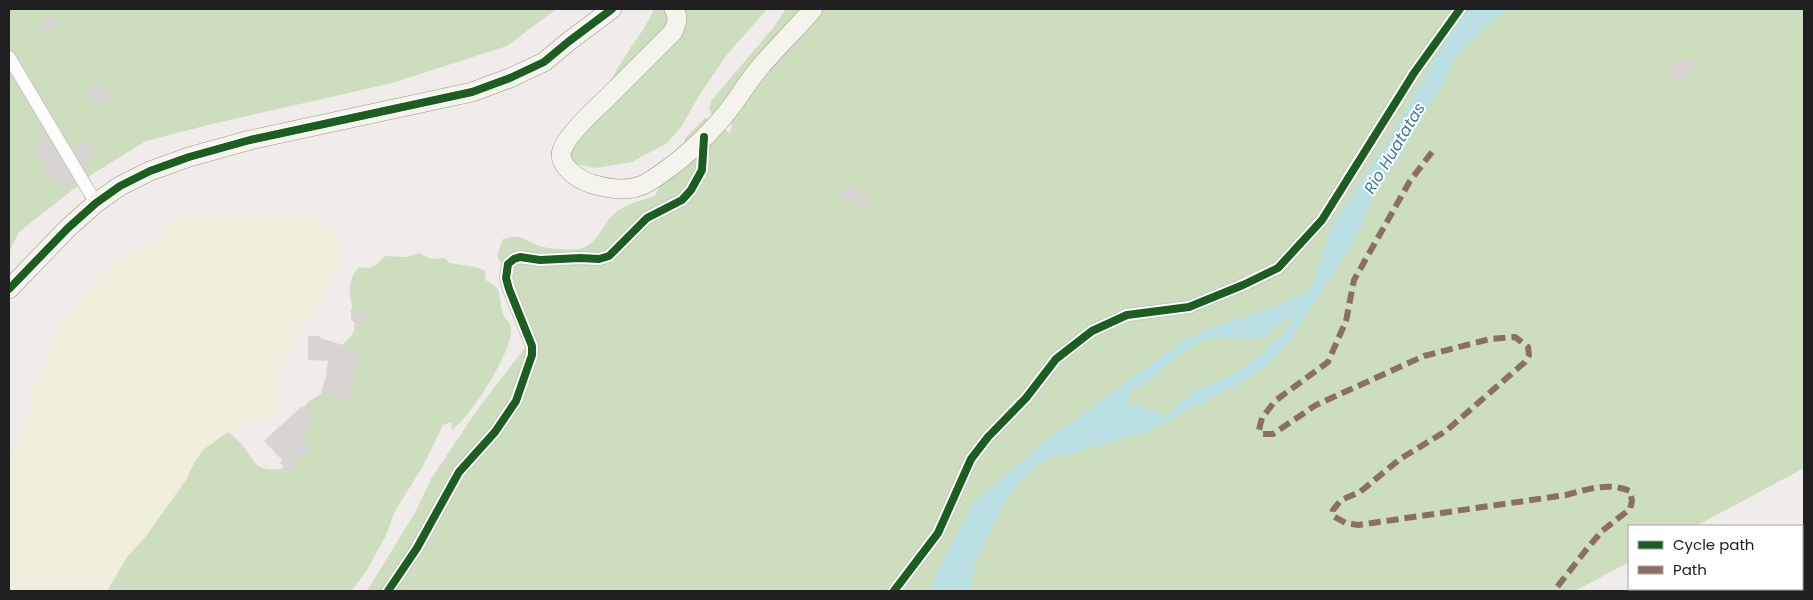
<svg xmlns="http://www.w3.org/2000/svg" width="1813" height="600" font-family="Poppins,sans-serif">
<rect width="100%" height="100%" fill="#efece9"/>
<path fill="#f0eedc" d="M272,213L297,214L322,220L334,231L338,250L336,275L319,301L292,351L281,366L278,383L281,404L274,416L246,423L227,440L134,591H9V459L29,414L31,388L45,362L60,326L97,275L110,265L156,242L163,226L169,220L189,214Z"/>
<path fill="#cddebe" d="M9,9H556L507,46L392,83L212,124L146,141L94,173L19,232L9,252Z
M654,9H767L726,56L702,91L681,127L667,143L632,162L595,168L572,163L567,149C587,119 606,88 624,58C634,41 647,27 654,9Z
M786,9H1804V468L1696,526H1629V562L1575,591H367L416,511L431,479L477,410L528,344L503,266L497,256L503,239C525,233 523,241 543,247C552,249 568,250 578,249C598,246 602,224 616,212C626,204 643,200 655,196L661,184L684,153L685,138L705,118L717,122L729,133L732,127L731,122L711,114L709,108L712,100L773,28Z
M419,253L431,259L445,258L449,263L476,267L486,271L485,280C502,286 499,296 502,311C504,319 512,323 511,332C509,356 472,415 452,430L451,422L443,425L423,466L395,511L385,537L367,570L351,591H107L128,556L146,536L186,480L193,465L203,450L228,432C233,436 239,441 243,446C256,464 257,472 281,469L289,458L297,416L308,402L325,392C327,381 325,366 330,357C336,347 350,342 354,331C355,327 354,323 354,319C352,297 343,286 359,267C373,270 375,266 385,256L406,257Z"/>
<path fill="#bbe0e3" fill-rule="evenodd" d="M1471,9H1510L1498,15L1455,57L1448,74L1404,149L1372,197L1362,225L1349,249L1292,339L1271,362L1240,383L1148,431L1074,453L1055,456L1038,465L1018,484L1002,507L991,530L974,568L970,591H928L958,530L976,500L1049,438L1182,341L1216,326L1275,307L1298,296L1312,286L1332,226L1389,139L1454,26ZM1291,317L1292,320L1280,338L1277,337L1267,349L1233,374L1194,391L1164,416L1129,402V394L1132,390L1150,379L1194,345L1212,338L1256,339L1267,334L1284,320Z"/>
<path fill="#d7d4d1" d="M54,13L60,23L45,33L39,24Z
M1693,59L1696,72L1685,75L1686,78L1672,82L1667,64Z
M101,82L112,95L98,106L87,93Z
M45,133L74,182L68,188L59,179L55,182L43,169L48,165L34,153L38,148L35,146Z
M86,140L97,153L83,166L74,150Z
M846,184L872,199L866,210L840,196Z
M351,309L366,310L365,322L351,321Z
M308,336H320V338L362,351L347,401L321,393L331,361L308,360Z
M302,406L316,421L298,436L310,447L289,471L280,463L282,460L264,441Z"/>
<g fill="none" stroke-linecap="round" stroke-linejoin="round">
<g stroke="#c7c6c5" stroke-width="14">
<path id="street" d="M9,57L96,203
M1743,589L1750,591
M388,591L417,548L459,472L495,432L516,401L532,355V346L509,289L506,278L508,264L514,259L520,257L540,260L580,258L599,259L609,256L647,218L682,200L691,190L702,170L704,137
M894,591L938,533L971,459L988,437L1026,398L1056,359L1092,331L1127,315L1189,307L1243,285L1278,268L1322,220L1414,73L1460,9"/>
</g>
<g stroke="#9b997f" stroke-width="20">
<path id="secondary" d="M674,9C679,17 677,23 673,32C650,55 627,78 604,101C592,112 567,136 562,150C557,166 579,180 592,184C609,189 631,192 647,183C678,164 709,136 731,107C741,94 749,80 760,67C777,47 796,29 813,9
M9,289L68,228L96,203L120,186L150,171L189,157L250,140L472,92L510,78L544,62L568,42L612,9"/>
</g>
<use href="#street" stroke="#fdfcfc" stroke-width="12"/>
<use href="#secondary" stroke="#f4f4ec" stroke-width="19"/>
<path stroke="#8d6e63" stroke-width="6" stroke-dasharray="12 6" stroke-linecap="butt" d="M1432,152L1410,181L1354,280L1346,321L1328,362L1275,401L1262,418L1259,430L1263,434H1273L1316,405L1424,356L1490,339L1515,337L1528,347L1529,355L1525,362L1446,431L1400,459L1360,492L1341,500L1333,510V516L1346,523L1358,525L1566,495C1589,489 1607,482 1630,491L1632,501L1630,509L1602,531L1586,550L1554,591"/>
<g stroke="#fff" stroke-width="11">
<path id="cycleway" d="M9,289L68,228L96,203L120,186L150,171L189,157L250,140L472,92L510,78L544,62L568,42L612,9
M388,591L417,548L459,472L495,432L516,401L532,355V346L509,289L506,278L508,264L514,259L520,257L540,260L580,258L599,259L609,256L647,218L682,200L691,190L702,170L704,137
M894,591L938,533L971,459L988,437L1026,398L1056,359L1092,331L1127,315L1189,307L1243,285L1278,268L1322,220L1414,73L1460,9"/>
</g>
<use href="#cycleway" stroke="#1b5e20" stroke-width="8"/>
</g>
<g text-anchor="middle" stroke-width="4" stroke-linejoin="round" paint-order="stroke">
<g font-size="16" font-style="italic" fill="#3f7a9d" stroke="#fff">
<text transform="translate(1394 148) rotate(-59)" y="6">Rio Huatatas</text>
</g>
</g>
<rect width="1813" height="600" fill="none" stroke="#202020" stroke-width="20"/>
<rect x="1628" y="525" width="175" height="65" fill="#ffffff" stroke="#a6a6a6"/>
<rect x="1638" y="541" width="25" height="8" fill="#1b5e20" stroke="#a6a6a6"/>
<text x="1673" y="550" font-size="15" fill="#202020">Cycle path</text>
<rect x="1638" y="566" width="25" height="8" fill="#8d6e63" stroke="#a6a6a6"/>
<text x="1673" y="575" font-size="15" fill="#202020">Path</text>
</svg>
